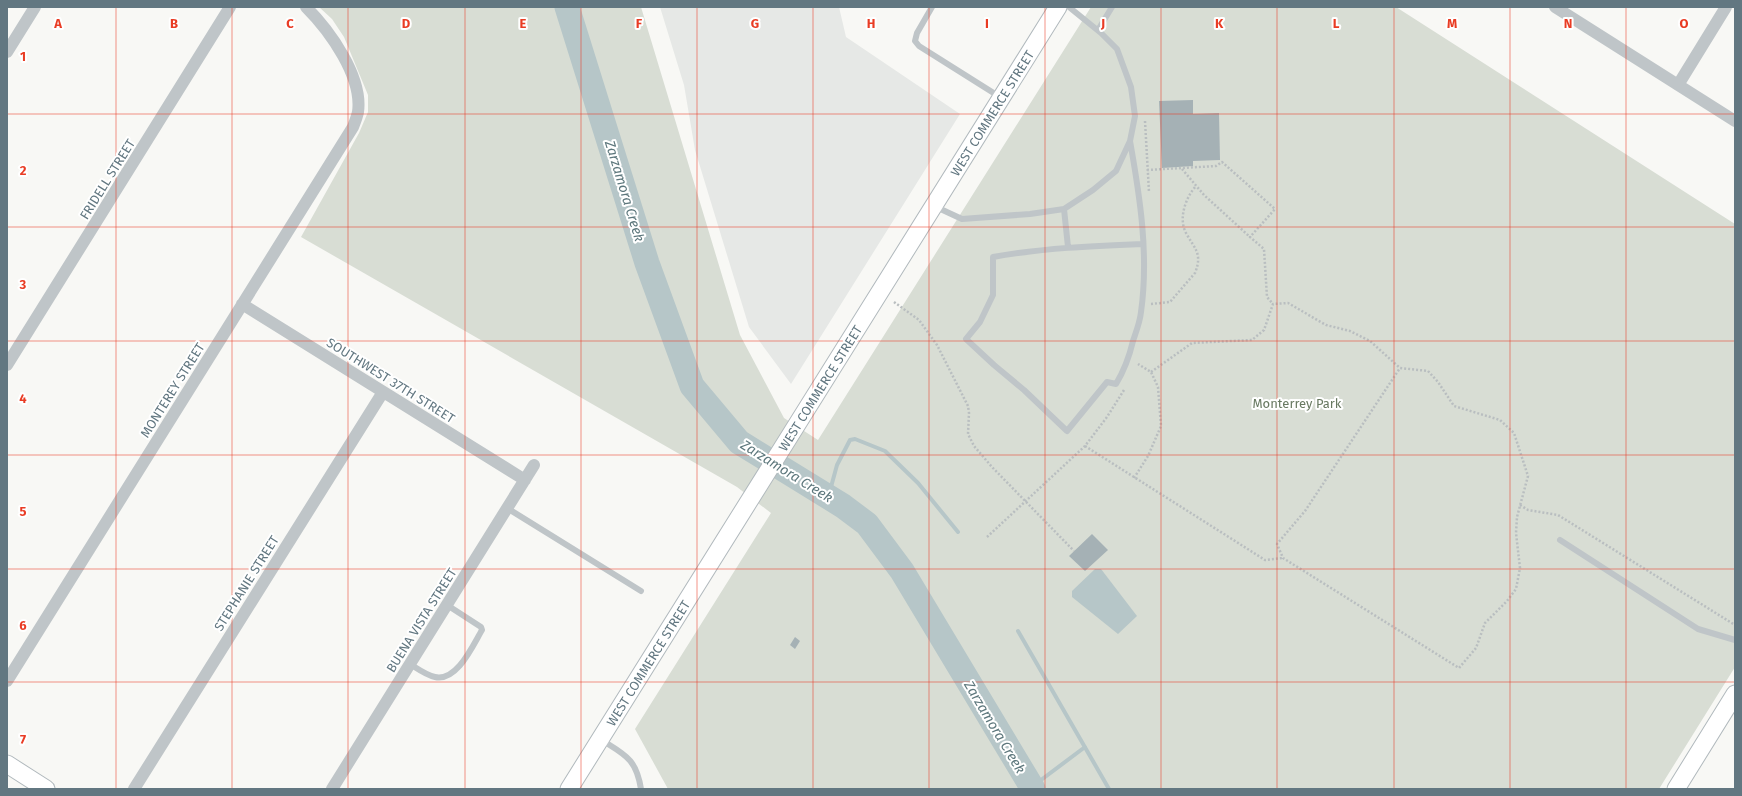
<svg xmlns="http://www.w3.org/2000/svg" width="1742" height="796" font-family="'Fira Sans',sans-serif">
<rect width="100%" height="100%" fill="#f8f8f5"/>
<path fill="#e6e8e6" d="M660,7H839L846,37L960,114L791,384L749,327L695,150L684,85Z"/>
<path fill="#d8ddd4" d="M319,7H641L740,335L784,418L818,440L1091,7H1396L1735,224V667L1659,789H668L635,729L771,513L737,487L301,237L359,133L368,112V95L344,37L332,19Z"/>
<path fill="#b6c6c8" d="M1095,569H1101L1137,616L1118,634L1072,597V591Z"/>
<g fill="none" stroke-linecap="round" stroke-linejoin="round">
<path stroke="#b6c6c8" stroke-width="4" d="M833,500L831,487L837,465L850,440L855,439L885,451L918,483L958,532
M1018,631L1109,789
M1029,789L1085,747"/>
<path stroke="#b6c6c8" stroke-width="25" d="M567,7L647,263L692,386L739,442L843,506L867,524L902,571L1033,789"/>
</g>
<path fill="#a5b1b5" d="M1193,100V114L1219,113L1220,160L1193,161V166L1162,168L1159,101Z
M1092,534L1108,550L1085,571L1069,556Z
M795,637L800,641L795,649L790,645Z"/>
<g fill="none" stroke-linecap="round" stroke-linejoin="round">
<g stroke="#b1b9bd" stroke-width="19">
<path id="secondary" d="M7,764L46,789
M569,789L1058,7
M1676,789L1735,694"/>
</g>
<path stroke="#b9bec0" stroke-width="2.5" stroke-dasharray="2 2" stroke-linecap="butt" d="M1145,121L1149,192
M1182,169L1204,195L1250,237
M1147,170L1216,166L1222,162L1275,209L1250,237L1264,249L1267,297L1273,304
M894,302L919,320L937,345L968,406L969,413L968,434L974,446L992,467L1074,551
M1151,304L1170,302L1195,273C1203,253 1194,248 1186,233C1178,218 1186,197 1196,186
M1151,372L1192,343L1252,340L1264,330L1273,304L1288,303L1326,325L1350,331L1370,341L1400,368L1428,371L1438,382L1454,406L1500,420L1514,433L1528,476L1517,517L1516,533L1520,568L1516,589L1507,601L1485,623L1476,648L1459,668L1283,558L1277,544L1305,511L1400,368
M1085,446L1265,560L1283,558
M1134,478L1148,456L1161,426L1158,387L1151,372L1138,364
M1520,505L1528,510L1558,515L1735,625
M987,537L1085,446L1107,417L1124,390"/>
<path stroke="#bfc5c8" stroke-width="6" d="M932,7L917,33L915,41L919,46L1000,97
M1098,30L1112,7
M1130,141C1140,197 1149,255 1141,312C1140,322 1136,332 1133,341C1129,358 1125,369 1116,384L1107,382L1067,431L1024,390L994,365L966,339L980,322L993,295V257C1043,248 1092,246 1143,244
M934,206L962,219L1030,214L1064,209L1093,190L1116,171L1130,141L1135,116L1131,87L1117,49L1101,33L1069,7
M1064,209L1068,247
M507,508L641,591
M1560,540L1698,629L1735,640
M410,664C418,669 426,675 435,677C457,682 473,645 482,630L481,627L447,605
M600,739C625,755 636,758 641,789"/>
<path stroke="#bfc5c8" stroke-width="12" d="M1555,7L1735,121
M7,52L35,7
M1678,85L1726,7
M242,304L525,480
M7,365L230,7
M7,681L353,127C355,122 357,117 358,112C363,77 330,31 306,7
M134,789L383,392
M332,789L534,465"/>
<use href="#secondary" stroke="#fff" stroke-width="17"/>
</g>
<path fill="none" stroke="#e93c24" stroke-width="1" stroke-opacity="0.55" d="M116,7V789M232,7V789M348,7V789M465,7V789M581,7V789M697,7V789M813,7V789M929,7V789M1045,7V789M1161,7V789M1277,7V789M1394,7V789M1510,7V789M1626,7V789M7,114H1735M7,227H1735M7,341H1735M7,455H1735M7,569H1735M7,682H1735"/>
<g text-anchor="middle" stroke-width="4" stroke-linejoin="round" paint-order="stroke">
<g font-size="13" fill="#627781" stroke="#fff">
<text transform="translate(992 113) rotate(-58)" y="5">WEST COMMERCE STREET</text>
<text transform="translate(107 179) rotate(-58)" y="5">FRIDELL STREET</text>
<text transform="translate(391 380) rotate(32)" y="5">SOUTHWEST 37TH STREET</text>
<text transform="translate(820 388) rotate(-58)" y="5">WEST COMMERCE STREET</text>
<text transform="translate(172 390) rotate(-58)" y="5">MONTEREY STREET</text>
<text transform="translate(246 583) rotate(-58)" y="5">STEPHANIE STREET</text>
<text transform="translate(421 620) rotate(-58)" y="5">BUENA VISTA STREET</text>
<text transform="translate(648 663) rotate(-58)" y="5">WEST COMMERCE STREET</text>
</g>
<g font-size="13" fill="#687961" stroke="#fff">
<text x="1297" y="408">Monterrey Park</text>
</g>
<g font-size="14" font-style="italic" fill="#5d777c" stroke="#fff">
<text transform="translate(625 191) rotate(73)" y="5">Zarzamora Creek</text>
<text transform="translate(787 471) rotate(32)" y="5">Zarzamora Creek</text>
<text transform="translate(995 727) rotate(59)" y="5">Zarzamora Creek</text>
</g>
</g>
<g font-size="13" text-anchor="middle" font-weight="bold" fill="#e93c24" stroke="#fff" stroke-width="4" stroke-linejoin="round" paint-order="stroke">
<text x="58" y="28">A</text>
<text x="174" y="28">B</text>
<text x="290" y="28">C</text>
<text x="406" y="28">D</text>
<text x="523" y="28">E</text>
<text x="639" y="28">F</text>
<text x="755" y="28">G</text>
<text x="871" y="28">H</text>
<text x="987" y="28">I</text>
<text x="1103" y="28">J</text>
<text x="1219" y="28">K</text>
<text x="1336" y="28">L</text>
<text x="1452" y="28">M</text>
<text x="1568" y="28">N</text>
<text x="1684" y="28">O</text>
<text x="23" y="61">1</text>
<text x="23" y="175">2</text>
<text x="23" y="289">3</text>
<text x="23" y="403">4</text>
<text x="23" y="516">5</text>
<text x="23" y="630">6</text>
<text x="23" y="744">7</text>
</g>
<rect width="1742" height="796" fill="none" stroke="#627781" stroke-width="16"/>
</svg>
